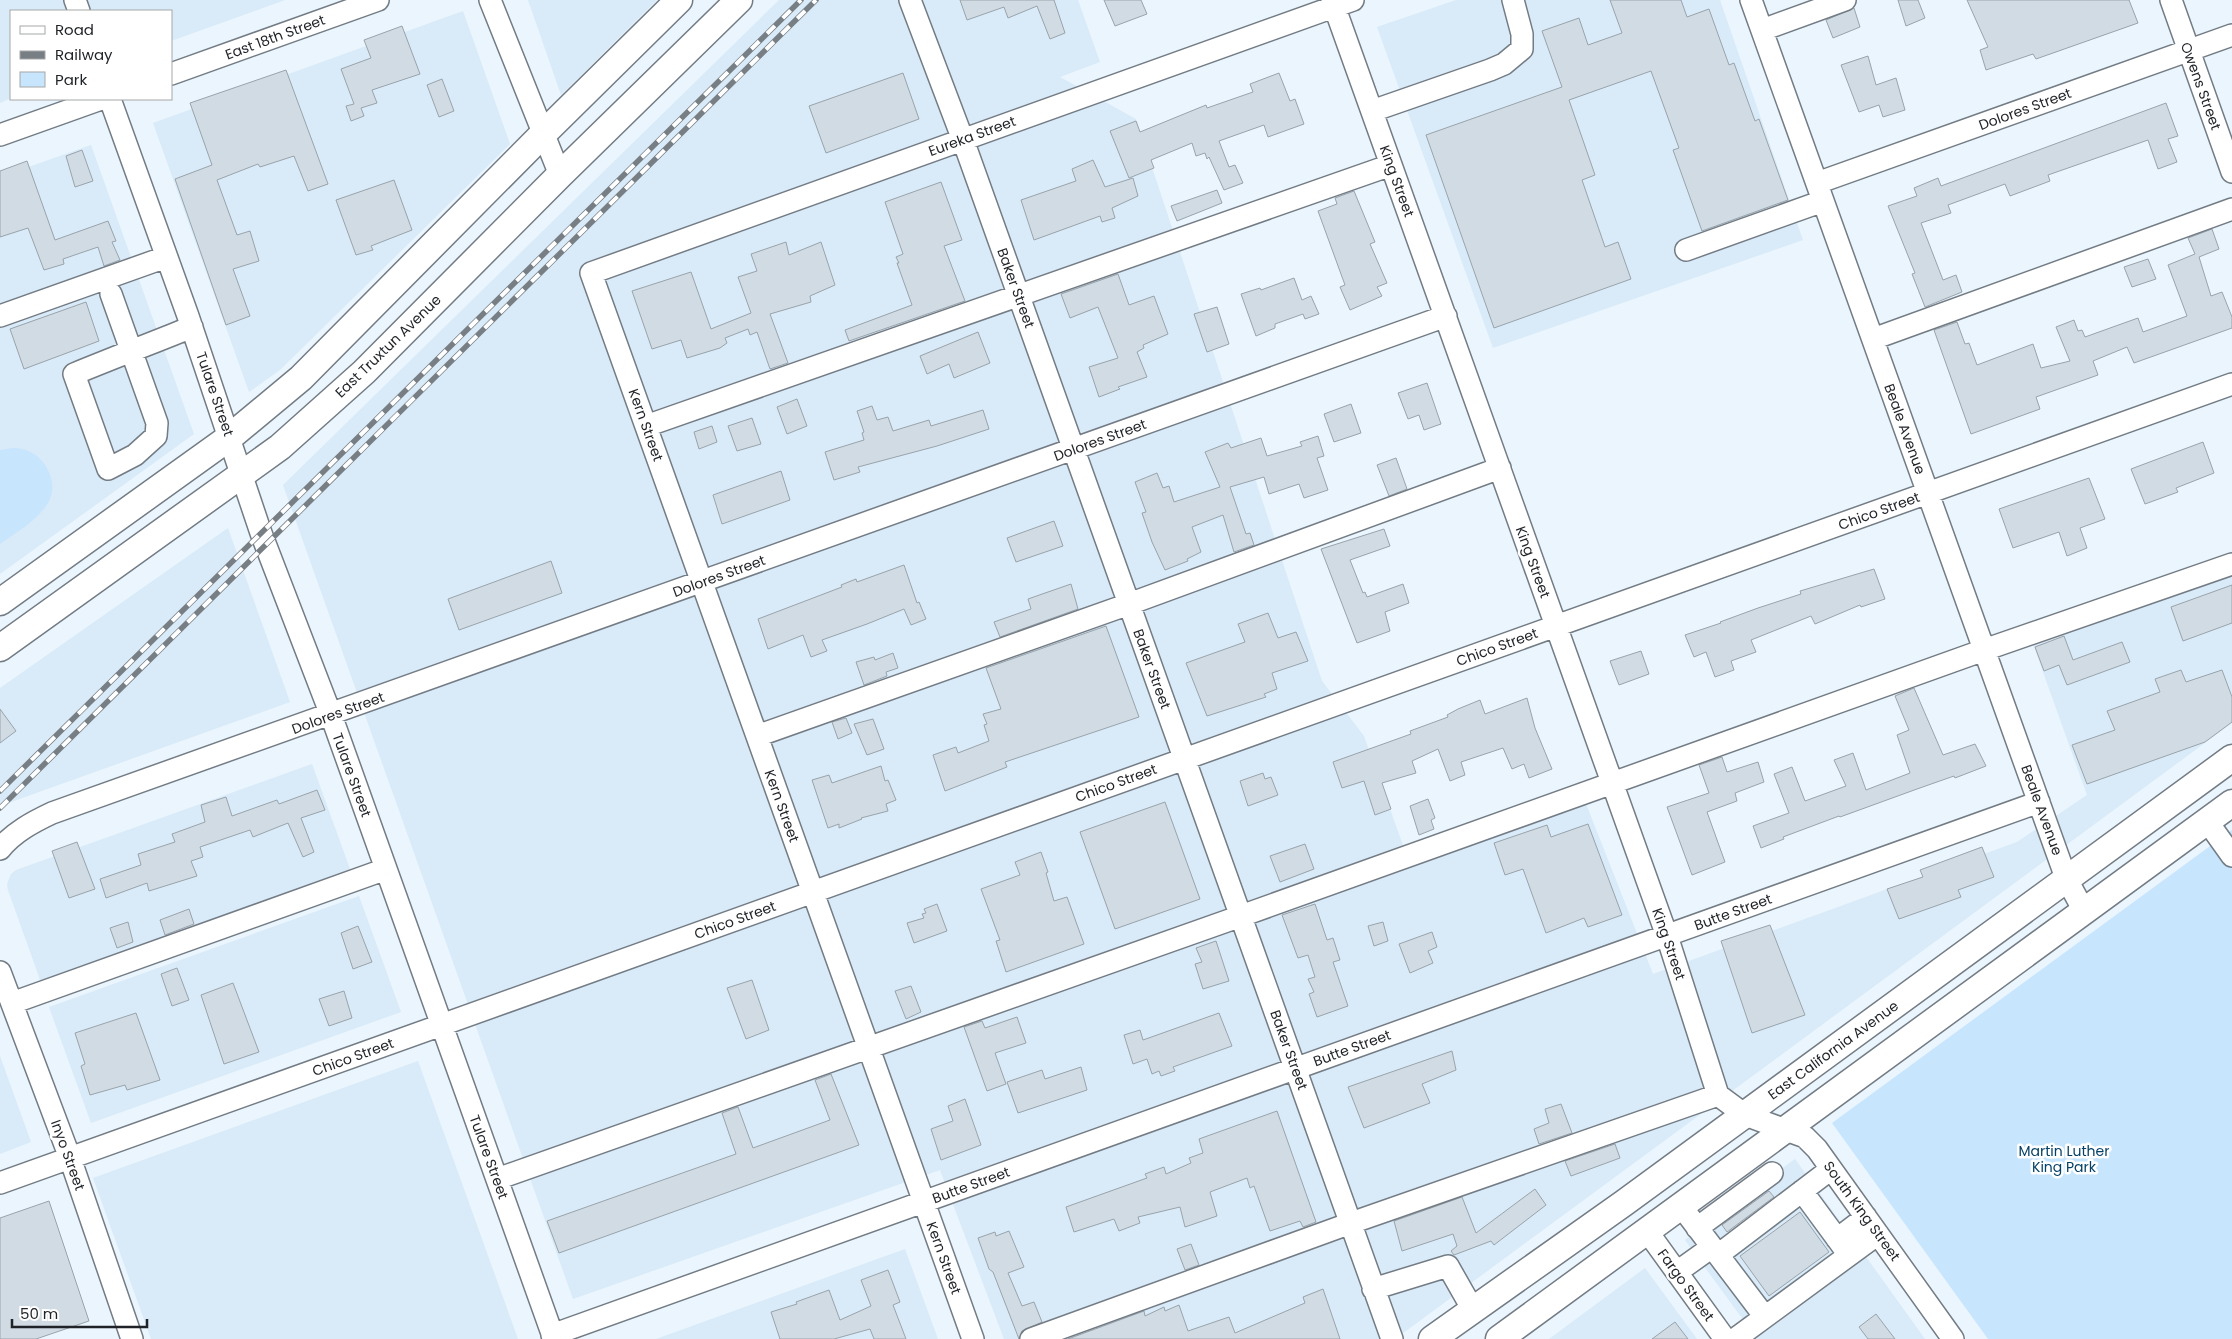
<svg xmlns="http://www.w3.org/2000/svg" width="2232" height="1339" font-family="Poppins,sans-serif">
<rect width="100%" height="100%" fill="#eaf5fd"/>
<path fill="#d9eaf8" d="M0,0H285L171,41V11H11V98L0,103Z
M528,0H657L561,95Z
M779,0H1078L1100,62L1060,77L1136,119L1322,681L1364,736L1405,851L1581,791L1653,974L2017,842L2087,795L2033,644L2232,572V723L1395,1339H1004L940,1170L573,1299L283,485Z
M1456,0H1720L1803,240L1493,348L1377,27Z
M463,11L510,144L280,370L249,392L153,123Z
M91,145L194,434L0,574V177Z
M228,528L290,702L0,806V688Z
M312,764L354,880L44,991L8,890L7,884L11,874L16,870Z
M359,896L401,1012L91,1123L49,1007Z
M0,1056L31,1142L0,1154Z
M418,1061L518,1339H151L93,1178Z
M1795,1159L1854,1241L1744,1321L1685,1240Z
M905,1249L938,1339H656Z
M1864,1254L1925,1339H1757L1754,1335Z
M1645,1268L1697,1339H1549Z"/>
<path fill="#c8e5fe" d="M13,448C26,448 38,454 45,465C70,503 25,526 0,544V450Z
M2232,830V1339H1988L1832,1123Z"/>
<path fill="#d1dbe3" stroke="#99a3ab" d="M960,0H1054L1065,33L1050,39L1037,6L1008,18L1004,7L967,20Z
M1104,0H1141L1147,14L1115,26Z
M1610,0H1681L1687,17L1709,9L1729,65L1734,63L1755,121L1759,119L1788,200L1702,231L1673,150L1679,148L1651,71L1569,100L1595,175L1582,180L1605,247L1618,242L1631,279L1494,328L1426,135L1562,87L1542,31L1579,18L1588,45L1622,33Z
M1898,0H1918L1925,18L1906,26Z
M1967,0H2129L2138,23L2036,59L2033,54L1986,70L1980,50L1988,47Z
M1854,8L1860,27L1833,38L1826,20Z
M402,26L420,74L372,90L377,103L361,108L364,116L351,121L346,106L354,104L341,69L371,58L364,40Z
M1868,56L1876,85L1896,78L1905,110L1883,117L1879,105L1859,112L1841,65Z
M286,70L328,184L308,191L294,156L260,167L258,164L217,180L237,235L250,231L259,261L233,269L250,316L226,325L175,179L212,165L190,103Z
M903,73L919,119L826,153L809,106Z
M1279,73L1290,101L1295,99L1304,124L1268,137L1264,125L1219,141L1229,167L1235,165L1243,183L1224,190L1209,157L1207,159L1205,153L1196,156L1192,143L1151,160L1154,168L1129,178L1110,131L1136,121L1140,132L1206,105L1207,108L1253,92L1250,84Z
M442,79L454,111L439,117L427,85Z
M2166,103L2178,136L2168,139L2177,162L2158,169L2148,140L2048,175L2050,181L2010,196L2005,184L1948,205L1951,213L1921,223L1943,280L1956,275L1962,292L1925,307L1912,274L1915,273L1888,206L1917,196L1914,188L1938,178L1941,186Z
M82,150L93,181L75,187L66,156Z
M1093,160L1105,187L1133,178L1138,196L1112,208L1115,218L1102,222L1100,216L1034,240L1021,200L1076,181L1072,169Z
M27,161L55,240L108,221L116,241L112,242L120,260L104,266L98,247L63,259L64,264L44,270L28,228L0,237V171Z
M394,180L412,230L371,246L373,250L356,255L336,200Z
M941,182L962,240L944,246L965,301L849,341L845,330L912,305L897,263H899L896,257L903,254L885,202Z
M1217,190L1222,203L1177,221L1171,206Z
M1354,191L1375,242L1370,244L1387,283L1377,287L1382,296L1350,310L1340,287L1345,285L1318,211L1337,204L1335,198Z
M2212,229L2219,249L2199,257L2211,296L2222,292L2232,317V328L2134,363L2127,347L2093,361L2098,375L2036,397L2040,409L1971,434L1934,330L1957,322L1965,344L1969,343L1977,365L2033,344L2041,368L2070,361L2056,327L2074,320L2078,331L2082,330L2085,337L2138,318L2143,332L2187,316L2168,265L2195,254L2188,238Z
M786,242L789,255L821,242L835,285L810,296L811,302L770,314L788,363L770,369L757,332L750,335L748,329L725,338L727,343L720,348L687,358L681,340L652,349L632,291L691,272L711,329L751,313L738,277L757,271L751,254Z
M2148,259L2156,279L2132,287L2124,267Z
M1118,274L1129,305L1154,296L1168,334L1143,345L1144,348L1137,352L1147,377L1118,387L1120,389L1099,397L1089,367L1118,358L1098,307L1070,318L1061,294Z
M1294,278L1302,300L1311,296L1319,314L1305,319L1303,314L1275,324V328L1256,336L1241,294L1260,288L1261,290Z
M86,302L99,341L24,369L10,329Z
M1217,307L1229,344L1207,352L1194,314Z
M978,332L990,363L954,378L949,364L927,374L920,356Z
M1427,383L1441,424L1424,430L1419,415L1408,419L1398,393Z
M797,399L807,426L787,434L777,407Z
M1351,404L1361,433L1334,442L1324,414Z
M872,406L877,420L888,417L893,431L929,420L931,426L983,410L989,429L937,446L858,467L860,472L834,480L825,452L864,440L862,433L864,432L857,411Z
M752,418L761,444L737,451L728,426Z
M712,426L717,442L699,449L694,432Z
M1318,436L1324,456L1317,458L1328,490L1304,498L1299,484L1269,494L1264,477L1230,487L1246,534L1250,533L1254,545L1234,552L1223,515L1192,527L1201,552L1187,559L1188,561L1165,570L1152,542L1142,513L1146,512L1135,482L1157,473L1163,488L1169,486L1174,502L1220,487L1205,452L1228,443L1231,448L1261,438L1267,456L1302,446L1300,442Z
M2203,442L2214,473L2176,488L2178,492L2145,504L2131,469Z
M1396,458L1407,489L1389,496L1377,465Z
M781,471L790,500L722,524L713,495Z
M2089,478L2105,519L2080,528L2087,548L2067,556L2059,532L2013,548L1999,509Z
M1054,521L1063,546L1016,562L1007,538Z
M1384,529L1390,546L1350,560L1363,593L1365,592L1367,597L1403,584L1409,603L1385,612L1390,631L1357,643L1321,549Z
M551,561L562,593L459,630L448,599Z
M904,565L917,603L919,602L926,619L911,625L904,609L867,624L822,640L827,651L811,657L803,635L768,649L758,619L842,587L841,585L856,579L857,582Z
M1874,569L1885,599L1861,607L1860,605L1815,624L1811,616L1751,640L1756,652L1731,661L1734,670L1715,677L1706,652L1694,657L1685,635L1721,623L1720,622L1758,608L1801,594L1800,591Z
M1071,584L1078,609L1000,637L994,622L1031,609L1028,599Z
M2232,585V623L2183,641L2171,607Z
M1268,613L1278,638L1296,632L1308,661L1272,673L1277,689L1264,694L1266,697L1207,716L1186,663L1245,642L1238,624Z
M1106,626L1139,717L1005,762L1007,767L945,791L933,755L956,747L958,753L989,741L984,725L987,724L983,714L1001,709L986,668Z
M2064,636L2073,660L2122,642L2130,662L2067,685L2059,665L2044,671L2035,647Z
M1641,651L1649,674L1619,685L1610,661Z
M893,653L898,668L886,672L887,676L864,685L856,662L874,657L875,660Z
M2181,670L2186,682L2222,670L2232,697V722L2205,742L2087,784L2072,745L2115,730L2107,711L2160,692L2155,679Z
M1914,688L1943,755L1975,744L1986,766L1955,778L1954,776L1917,789L1840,817L1839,816L1783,837L1784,839L1761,848L1753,826L1789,813L1774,774L1792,767L1805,801L1846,786L1834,760L1853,753L1866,790L1910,773L1897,735L1909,730L1895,696Z
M1527,698L1535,728L1552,769L1529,778L1524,764L1512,769L1503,748L1461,762L1465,775L1450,781L1438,749L1412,761L1416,773L1382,783L1391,809L1375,815L1364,781L1342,788L1333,762L1411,734L1410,731L1448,717L1447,715L1458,709L1480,700L1485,714Z
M0,709L16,731L0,743Z
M846,718L852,733L838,739L832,722Z
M873,719L884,749L867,755L854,724Z
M1722,757L1727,772L1758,762L1764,782L1735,793L1737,801L1707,812L1725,862L1692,875L1667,807L1709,793L1699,765Z
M881,766L885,781L888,780L896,800L886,804L888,811L861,818L862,819L839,828V824L828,828L812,780L829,775L832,783Z
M1263,773L1265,779L1271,777L1278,795L1248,806L1240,781Z
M317,790L325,810L301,818L314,852L303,857L288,823L253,837L250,830L200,847L203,857L191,861L197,876L149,891L147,883L106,898L100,879L141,865L138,854L175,842L172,834L205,822L201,805L226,797L232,816L277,800L279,804Z
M1428,799L1435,818L1431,820L1434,829L1419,835L1410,806Z
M1165,802L1200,899L1115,929L1080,832Z
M1588,824L1622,915L1588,927L1584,918L1546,933L1523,869L1505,875L1494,843L1547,825L1551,837Z
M77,842L95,889L69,898L52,851Z
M1305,844L1314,869L1280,882L1270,856Z
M1982,847L1994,877L1958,890L1961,897L1899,919L1887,889L1923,877L1920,870Z
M1041,852L1048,872L1046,873L1054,901L1067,897L1084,944L1006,972L996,941L1000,940L981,889L1020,875L1015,862Z
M937,904L947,931L914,943L907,923L924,918L922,914L926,913L924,909Z
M1315,904L1327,940L1333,938L1340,960L1333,962L1348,1006L1317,1017L1309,994L1314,992L1308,979L1315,977L1308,955L1298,958L1282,915Z
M189,909L194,924L165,935L160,920Z
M128,922L133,942L117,948L110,928Z
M1383,922L1388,941L1374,946L1368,926Z
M1770,925L1805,1015L1752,1033L1721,941Z
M358,926L372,962L353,969L341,933Z
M1432,932L1437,947L1428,951L1433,963L1410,973L1399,944Z
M1216,941L1229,981L1203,989L1195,964L1202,962L1196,948Z
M177,968L189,1000L172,1006L161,974Z
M752,980L769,1030L746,1039L727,988Z
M233,983L259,1052L224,1064L201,995Z
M911,986L921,1012L906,1019L895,991Z
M344,991L352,1018L329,1026L319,999Z
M136,1013L160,1080L127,1090L125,1085L90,1095L81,1066L85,1064L75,1033Z
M1219,1013L1232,1046L1173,1067L1175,1071L1161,1076L1159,1071L1152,1074L1147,1059L1133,1064L1124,1035L1140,1030L1143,1040Z
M1017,1017L1026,1043L995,1053L1006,1084L987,1091L964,1027L982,1021L985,1028Z
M1452,1051L1456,1070L1422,1084L1430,1103L1364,1128L1348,1087Z
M1081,1067L1087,1090L1018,1113L1007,1082L1042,1070L1045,1079Z
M831,1074L859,1145L559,1253L547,1221L736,1154L722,1113L738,1107L753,1148L830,1120L815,1080Z
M965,1099L981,1145L941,1160L931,1129L953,1121L948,1106Z
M1561,1104L1572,1133L1539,1144L1534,1129L1549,1123L1545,1109Z
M1277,1111L1316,1222L1303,1227L1300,1221L1270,1231L1254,1186L1250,1188L1247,1178L1210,1192L1217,1216L1185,1227L1180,1207L1138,1217L1140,1223L1119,1231L1114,1219L1074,1232L1066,1207L1147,1178L1145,1174L1164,1167L1166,1174L1191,1163L1189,1158L1203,1153L1199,1139Z
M1615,1144L1620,1158L1571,1176L1565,1161Z
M1535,1189L1546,1205L1494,1245L1491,1241L1454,1255L1451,1251L1457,1246L1453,1234L1402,1251L1394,1221L1462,1197L1476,1233Z
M1769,1191L1774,1197L1727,1232L1722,1225Z
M49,1201L89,1321L36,1339H0V1218Z
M1800,1212L1829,1252L1769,1296L1740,1256Z
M1009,1231L1024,1267L1008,1273L1022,1306L1034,1302L1042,1322L1022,1331L1019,1339L993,1272L989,1269L978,1238L995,1232L996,1236Z
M1191,1244L1199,1265L1185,1270L1177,1249Z
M888,1270L900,1302L893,1305L906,1339H874L870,1329L834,1339H780L771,1312L797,1304L796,1302L829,1290L840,1320L871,1306L861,1280Z
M1323,1289L1340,1339H1068L1144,1311L1145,1316L1164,1307L1165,1311L1179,1305L1188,1331L1229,1317L1235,1333L1305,1303L1303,1297Z
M1876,1314L1895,1339H1868L1859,1327Z
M1675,1322L1688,1339H1652Z"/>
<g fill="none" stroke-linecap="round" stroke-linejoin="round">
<g stroke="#737c84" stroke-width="24">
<path id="minor" d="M75,0L79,11
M490,0L560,175
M910,0L963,140L1392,1339
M1332,0L1667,936L1718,1095L1745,1115L1805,1137L1817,1149L1953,1339
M1751,0L2066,878L2084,911
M2171,0L2232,172
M1762,30L1845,0
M171,74L378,0
M110,99L188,316L261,533L331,715L554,1339
M1372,111L1490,70L1504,64L1522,49V34L1513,0
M0,135L101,99
M1817,183L2232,35
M1686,250L1823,201
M111,294L157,423L156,436L135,455L108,469L74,374C113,358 152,343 192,327
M0,316L166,257
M1873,339L2232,209
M646,426L1391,165
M757,736L1129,604L1500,468
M2207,821L2232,856
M0,849C14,832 33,822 52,813L1446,316
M0,972L70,1158L132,1339
M12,1003L386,869
M497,1179L1241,916L1984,650L2232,564
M0,1183L2232,384
M1802,1191L1849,1255
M1681,1206L1765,1317
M1697,1228L1772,1173
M1647,1231L1725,1339
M1837,1239L1866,1217
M1718,1255L1831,1169
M1677,1272L1712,1247
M1373,1289L1448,1266L1473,1310
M552,1335L2039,802
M973,1339L591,273L1353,0
M1031,1339L1351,1223L1718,1095
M1735,1339L1878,1234"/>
</g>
<g stroke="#737c84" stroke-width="29">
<path id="major" d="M0,602L230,437L301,378L544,133L679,0
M0,648L280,447L364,372L560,175L739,0
M1432,1339L1624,1203L2232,758
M1499,1339L2232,803"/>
</g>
<use href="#minor" stroke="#fff" stroke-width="21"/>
<use href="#major" stroke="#fff" stroke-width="26"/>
<g stroke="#787f84" stroke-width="5.5">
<path id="rail" d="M0,791L801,0
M0,808L816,0"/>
</g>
<use href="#rail" stroke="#fff" stroke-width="4" stroke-dasharray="11" stroke-linecap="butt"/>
</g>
<g text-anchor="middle" stroke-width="5" stroke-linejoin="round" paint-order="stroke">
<g font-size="14" fill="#1f2226" stroke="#fff">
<text transform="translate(275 37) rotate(-20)" y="5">East 18th Street</text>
<text transform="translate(2201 86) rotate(70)" y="5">Owens Street</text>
<text transform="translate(2025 109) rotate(-20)" y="5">Dolores Street</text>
<text transform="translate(972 136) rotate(-20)" y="5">Eureka Street</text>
<text transform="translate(1397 181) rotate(70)" y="5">King Street</text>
<text transform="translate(1016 288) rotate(70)" y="5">Baker Street</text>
<text transform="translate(388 346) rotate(-44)" y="5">East Truxtun Avenue</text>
<text transform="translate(215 394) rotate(71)" y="5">Tulare Street</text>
<text transform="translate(646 425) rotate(70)" y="5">Kern Street</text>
<text transform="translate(1905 429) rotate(70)" y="5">Beale Avenue</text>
<text transform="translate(1100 440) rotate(-20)" y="5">Dolores Street</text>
<text transform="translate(1879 511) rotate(-20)" y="5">Chico Street</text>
<text transform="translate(1533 562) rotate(70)" y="5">King Street</text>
<text transform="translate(719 576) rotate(-20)" y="5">Dolores Street</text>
<text transform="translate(1497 647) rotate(-20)" y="5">Chico Street</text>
<text transform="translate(1152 669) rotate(70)" y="5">Baker Street</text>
<text transform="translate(338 713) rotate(-20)" y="5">Dolores Street</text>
<text transform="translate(352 775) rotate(70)" y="5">Tulare Street</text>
<text transform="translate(1116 783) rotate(-20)" y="5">Chico Street</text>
<text transform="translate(782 806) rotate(70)" y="5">Kern Street</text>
<text transform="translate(2042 810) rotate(70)" y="5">Beale Avenue</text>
<text transform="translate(1733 912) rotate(-20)" y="5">Butte Street</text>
<text transform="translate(735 920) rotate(-20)" y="5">Chico Street</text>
<text transform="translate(1669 944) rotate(71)" y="5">King Street</text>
<text transform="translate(1352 1048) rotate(-20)" y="5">Butte Street</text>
<text transform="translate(1289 1050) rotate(70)" y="5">Baker Street</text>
<text transform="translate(1833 1050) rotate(-36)" y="5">East California Avenue</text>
<text transform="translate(353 1057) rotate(-20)" y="5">Chico Street</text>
<text transform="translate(68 1155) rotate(70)" y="5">Inyo Street</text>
<text transform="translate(489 1157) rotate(70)" y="5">Tulare Street</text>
<text transform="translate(971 1185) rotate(-20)" y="5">Butte Street</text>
<text transform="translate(1862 1211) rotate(54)" y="5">South King Street</text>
<text transform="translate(944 1258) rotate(70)" y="5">Kern Street</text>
<text transform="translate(1686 1285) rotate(54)" y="5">Fargo Street</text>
</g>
<g font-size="14" fill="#054065" stroke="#fff">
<text x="2064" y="1156">Martin Luther<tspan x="2064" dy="16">King Park</tspan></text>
</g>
</g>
<rect x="10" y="10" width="162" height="90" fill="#ffffff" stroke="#a5a7a8"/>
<rect x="20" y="26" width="25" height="8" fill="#ffffff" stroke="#a5a7a8"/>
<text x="55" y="35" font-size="15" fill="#1f2226">Road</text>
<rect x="20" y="51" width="25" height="8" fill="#787f84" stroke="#a5a7a8"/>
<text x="55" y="60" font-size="15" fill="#1f2226">Railway</text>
<rect x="20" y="72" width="25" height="15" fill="#c8e5fe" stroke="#a5a7a8"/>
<text x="55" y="85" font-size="15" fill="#1f2226">Park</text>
<path d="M12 1319v8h135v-8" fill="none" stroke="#1f2226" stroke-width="2.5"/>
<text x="20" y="1319" font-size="15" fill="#1f2226" stroke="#ffffff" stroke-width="4" paint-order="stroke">50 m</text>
</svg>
